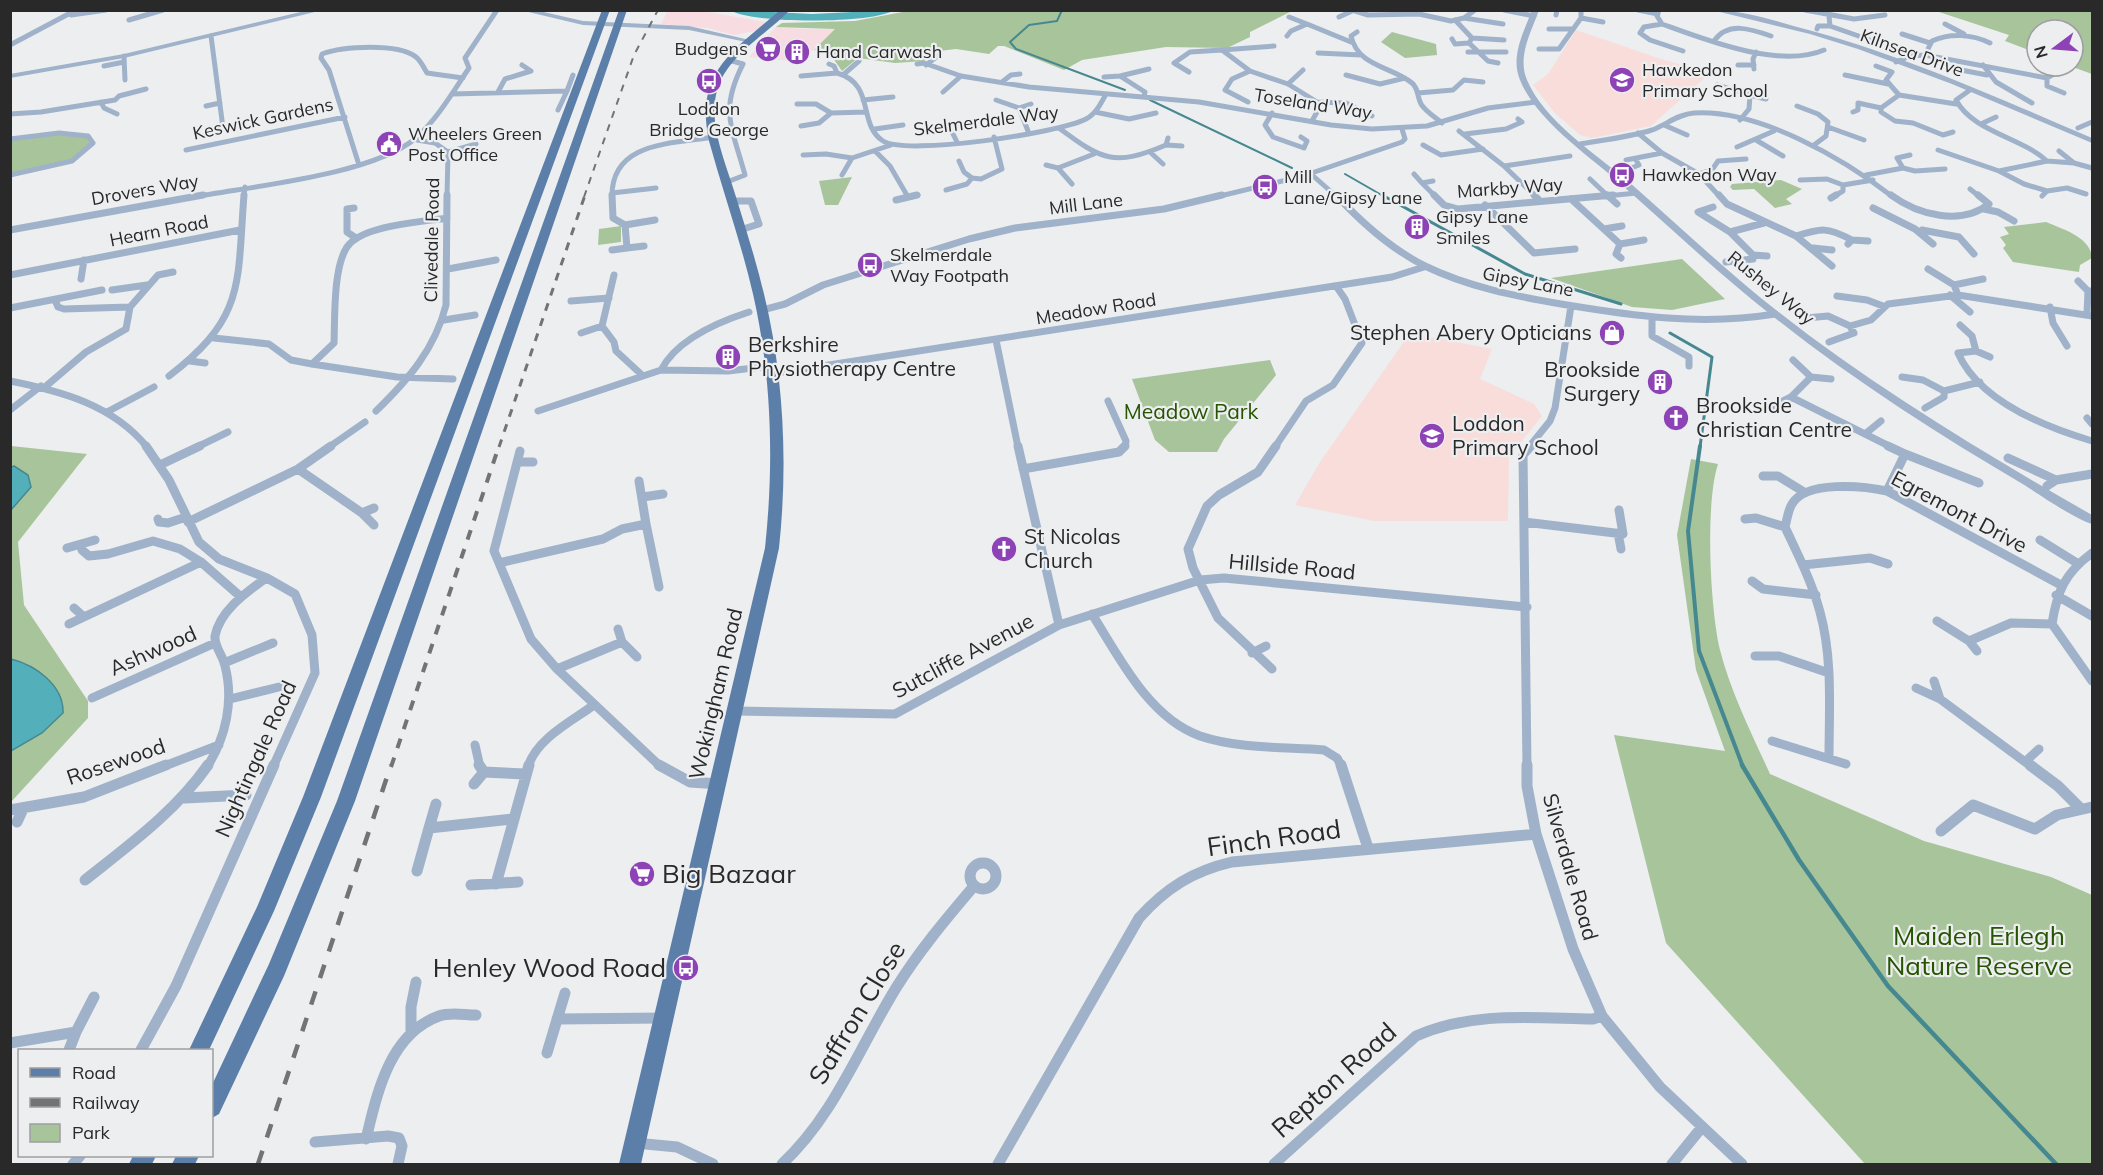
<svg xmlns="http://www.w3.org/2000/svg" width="2103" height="1175" font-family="Mulish,sans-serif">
<rect width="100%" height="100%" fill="#eceef0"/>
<path fill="#f7dce1" d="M668,10L702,11L766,22L755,31L734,35L708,28L661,24Z
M776,27L805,29H836L800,62L749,57Z"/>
<path fill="#f8dddb" d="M1576,30L1661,59L1710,73L1651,126L1592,138L1580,135L1555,113L1533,85L1548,74Z
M1410,333L1492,349L1480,379L1534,404L1542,416L1509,457L1508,521H1374L1295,505L1320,462Z"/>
<path fill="#a8c49b" d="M913,10L1292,11L1250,32V37L1227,48L1166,47L1082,60L1064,70L1004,46H998L989,54L956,49L930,52L924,61L895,63L858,58L842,71L830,54L814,50L835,29L776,27L782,23L855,21Z
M1936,11H2092V74L2070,66H2073V30H2037V53L2005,41L2009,35Z
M1392,32L1436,44L1437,55L1405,58L1381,42Z
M52,133L88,136L93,143L72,161L11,175V139Z
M852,177L838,205H825L819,181Z
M1781,180L1802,189L1786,199L1792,204L1775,208L1754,189L1733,190L1730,187L1732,184Z
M2046,222C2062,229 2091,237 2092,258L2080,265L2079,272L2013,262L2003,248L2006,245L2000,237L2009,234L2004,227Z
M621,226V242L598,245L599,229Z
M1682,259L1725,299L1672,310L1632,307L1551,278Z
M1270,360L1276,375L1224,439L1217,452H1169L1155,440L1132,379Z
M11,446L87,454L18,542L24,605L88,701V718L11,802Z
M1691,459L1718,464C1705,504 1710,608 1720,650C1731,693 1752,734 1770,774L1924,841L2051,877L2092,895V1164H1865L1666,943L1614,735L1725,751L1696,670L1677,535Z"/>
<path fill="#53b0bb" stroke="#468890" stroke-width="1.5" d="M14,466L28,475L31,487L11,510V467Z
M11,659C35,665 64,685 63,713L42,733L11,751Z"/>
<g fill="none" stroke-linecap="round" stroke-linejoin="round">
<path stroke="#468890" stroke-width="2" d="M1062,10L1057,21L1029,25L1010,42L1016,49L1125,90
M1150,100L1292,168
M1345,174L1385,197"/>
<path stroke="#468890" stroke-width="3" d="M1382,195L1525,274L1621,304
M1670,333L1712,357L1700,447"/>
<path stroke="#468890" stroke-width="4" d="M1700,446L1688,531L1699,651L1743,767"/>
<path stroke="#468890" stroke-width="4.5" d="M1742,765L1799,860L1888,986L2056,1164"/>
<path fill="#53b0bb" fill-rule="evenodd" d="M730,10L812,14L894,10C875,24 749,24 730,10Z"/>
<path stroke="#9fb2c9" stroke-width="5" d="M1352,10L1368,15L1419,14L1451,21L1464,18L1475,10
M1504,10L1534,16
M1638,10L1658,14
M1659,10L1657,16L1662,24C1706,40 1779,69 1824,50
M1805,10L1854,19L1885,15
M71,15L106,10
M1556,15L1557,10
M1829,16L1830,26L1870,40
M1289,17L1307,24
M1339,17L1352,11
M1464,18L1503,24
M1581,18L1603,22
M129,20L163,10
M1455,20L1472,38L1469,43L1488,61L1498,63
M1662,24L1644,27L1640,33L1650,40L1683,51
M1945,24L1964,34
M1549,29H1572
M1817,29L1818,26H1830
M1357,32L1351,36C1358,67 1391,66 1412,83C1419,89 1417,97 1421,104C1425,111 1436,118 1442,123
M1902,34L1930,43
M211,36L223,128
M1287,36L1291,31L1307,24L1351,42
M1472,38L1504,40
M1452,39L1455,44L1469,43
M1714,41C1728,21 1751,29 1771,36
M10,45L76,10
M1274,46L1222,50L1250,71L1288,84L1317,102L1318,110L1312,121
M1539,49H1559L1581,18V10
M1468,52H1506
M1318,53L1361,55
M1925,55L1932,41C1950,33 1972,34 1990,43
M124,56L125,80
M1896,62L1910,56L1925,55L2047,78L2052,75L2037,66
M829,64L834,66L837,73C876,84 857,124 883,141C907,156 1059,133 1086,119C1096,114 1101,103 1106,94
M917,64L924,63L961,76L1029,87L1199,102L1331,125L1372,129L1427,126L1488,108L1536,102
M926,65L939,55
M1738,65H1754
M1983,65L1996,82L2032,103
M104,66L124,62
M1876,66L1892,72L1886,80L1899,95
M1754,69L1753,59L1756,52
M1961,70L1987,75
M1189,72L1174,63L1190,52L1222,50
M844,74L859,61
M1346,75L1380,84L1405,78
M1845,75L1888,84
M2052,75L2068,70
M801,76L837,73
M1120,76L1149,69
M1104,77L1120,76L1145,92L1144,96
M2047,78V86L2064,93
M1002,82L1011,75L1020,74
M1288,84L1303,70
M1717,85L1750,95L1749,109L1740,120
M498,92L505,79L531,71L522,65
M943,92L961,76
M1418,93L1453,90L1464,80L1483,82
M452,94L567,91L573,75
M1750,95L1766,99
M863,100L893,97
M996,100L1019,108L1028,131
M101,102L104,108L117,114
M1248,102L1225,90L1232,79L1250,71
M1317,102L1346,103L1372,116
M797,104H816L831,113
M206,106L220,103
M1797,106L1818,114L1828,122L1826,136L1814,145
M1019,108L1031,104
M558,110L567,91
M1095,112L1129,119L1156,113
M1853,112L1858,110V103L1881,108
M1272,113L1265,125L1273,137L1304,148L1307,141L1301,137
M10,114L41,112L115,100L119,96L146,89
M1983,123L1996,117
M1664,125L1687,135
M801,126L819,123L831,113L866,112
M949,126L957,142
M940,127L956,125
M1828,127L1864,140
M1059,128C1102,160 1114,167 1166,145L1168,138
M2078,128L2092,122
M875,129L903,125
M1459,131L1504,166L1536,197
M1953,132L1943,135L1913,123L1895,121L1881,112V108L1899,95L1956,104
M1638,133L1662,153L1699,174L1720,197
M1465,134L1506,129L1522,122L1518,119
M10,139L59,133L88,136L93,143L72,161L10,175
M417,140L435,143L448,152L447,197
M1756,140L1783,156
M1580,144C1604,140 1629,137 1652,130C1666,125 1678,114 1694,113C1759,109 1844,159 1893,197
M1166,145L1182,146
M1423,145L1441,155L1483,149
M1737,147L1774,131
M186,150L345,117
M1938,150L1999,171L2047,161C2021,137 1973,132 1956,100L1970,90
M2059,151L2074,163
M448,152L476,144
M876,152L890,166L908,197
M1150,152L1163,164
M803,155L826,154L852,158
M1626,160L1662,153
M959,161L964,172L972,178
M2047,161L2074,163L2092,168
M359,165L329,70L321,58L322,54C343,46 398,43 416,57C421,61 424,68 427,73L463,78
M1046,165L1058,168L1094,154
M1504,166L1570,156
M1058,168L1072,184
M1903,168L1897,158L1910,155
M1629,169L1639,165L1636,160
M1999,171L2024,184L2047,191L2042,196
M1311,174L1337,197
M1414,174L1422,183
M1699,174L1712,170L1718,161L1746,159
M842,175L852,158L891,145
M1866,175L1903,168L1915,171L1945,169
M1590,179L1609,197
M1800,180L1827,179L1843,185L1873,180
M1433,181L1422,183L1436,197
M727,182L745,175C732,127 719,111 743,64L732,61
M1970,189L1980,197
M946,190L967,184L972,178L981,179L1002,169L994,137
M2047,191L2067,188L2086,194
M612,193L656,188
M194,197C253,186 372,175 416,138C438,118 453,92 469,68L465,58L497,10
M244,197L245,187
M612,197C611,141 673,144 714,137
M911,197L918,195
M1216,197L1303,176L1402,142L1405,139L1402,129
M1596,197L1637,193
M1833,197L1843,191V185"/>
<path stroke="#9fb2c9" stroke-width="7" d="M612,195L613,218L625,225L627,248L612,250
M1336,195C1362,223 1391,249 1425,266C1468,287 1515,296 1561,304C1633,316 1702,326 1775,314
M1434,195L1444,205L1458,209L1613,195
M1534,195L1540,201
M1607,195L1617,204
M1719,195L1727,204L1796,236C1822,228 1827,227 1852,240L1848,244
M1891,195C1918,215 1961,226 1989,204L1978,195
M1831,198L1836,195
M1571,199L1620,244L1644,240
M896,200L917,195
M732,201H751L759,224L740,230
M1485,205L1534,253L1575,249
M1713,207L1698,212L1730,232
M354,208L347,209V232L356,238
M1873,208L1915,229L1933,244
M1984,209L1998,212L2014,221
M625,225L655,220
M1604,229L1622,226
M10,230L203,195
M1922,230L1959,237L1974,254
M1796,236L1832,266
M1852,240L1868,241
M1620,244L1616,254L1621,258
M627,248L644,246
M1813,248L1832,250
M1753,255L1767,256
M1726,262L1753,259V255L1730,232L1764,223
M448,269L496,260
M1928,269L1954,285
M10,275L240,230
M614,275L602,326L614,342L616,351L642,375
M81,279L84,260
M2078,281L2088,291
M112,290L147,285
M1950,295L1970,312
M1958,295L1954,285L1983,279
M1837,296L1867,300L1883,306
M55,300L58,307L64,309L130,307L158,275L173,272
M571,301L609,298
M2050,307L2053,323L2067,346
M10,308L102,290
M762,310L785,304L823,285L969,239L1015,228L1164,209L1222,195
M2087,314L2088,291H2092
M1806,318L1828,316L1850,326L1871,320L1888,304L1958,295L2092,316
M1652,319V336L1689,357V366
M444,320L475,315
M1960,325L1972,336L1976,351L1958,353C1979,401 2045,427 2092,441
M581,333L602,326
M214,338L269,344L291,360L312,364L397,377L453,379
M996,340L1018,447
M1829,342L1854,333L1850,326
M1976,351L1990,357
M190,361L205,363
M312,364L334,343C335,318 333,268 347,247C362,225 422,222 447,218
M661,370C677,339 718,322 749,312
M771,374L1392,277L1424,267
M169,376C246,317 237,284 244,195
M1811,377L1831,379
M1902,377L1923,380L1944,391L1980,382
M10,381C61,391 113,405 147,447
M45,387L86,352L126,329L130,307
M1791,397L1811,377L1793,360
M1108,401L1126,441L1125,447
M1771,407L1791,397L1891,447
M1925,408L1944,397V391
M10,410L41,386
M376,411C408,380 435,349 446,305L447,195
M538,411L661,370L728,371L770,366
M107,412L154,387
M2087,418L2092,424
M1865,434L1881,421
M197,447L228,432
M329,447L365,422
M1275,447L1306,401L1333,385L1362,343L1345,299L1336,286
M1529,447L1550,421L1555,408L1571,306"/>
<path stroke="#9fb2c9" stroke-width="9" d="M146,446L169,480L199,542L219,559L267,578L295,594L312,635L315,673L273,767
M1018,446L1059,625
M520,451L494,551L531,639L557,669L661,767
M1905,454L1979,483
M2008,458L2056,480
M517,462H533
M162,464L200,446
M298,469L362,513L374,508
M1023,469L1119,452L1125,446
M1763,476H1778L1804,492
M2047,486L2056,480L2092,474
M1887,491L1905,454L1888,446
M643,497L663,494
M362,513L374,525
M158,519L159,522L168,523L186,517
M1745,519L1756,518L1785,527
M188,522L298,469L331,446
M1524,522L1623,534L1619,510
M646,524L659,587
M1618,533L1621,549
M95,540L81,544L82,550L89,556L108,554L153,541L180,549L201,562
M2040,540L2077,563
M67,548L81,544
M2092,553C2065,573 2057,591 2052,624L2092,681
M499,563L603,539L622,529L646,524L639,481
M1803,565L1870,558L1888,564
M1752,581L1763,589L1816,595
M2056,595L2092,616
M74,608L84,617
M1092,614C1119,657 1149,718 1200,736C1239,749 1284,747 1324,750L1337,758L1342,767
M1937,621L1969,641L2011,623L2052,624
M69,624L201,562L241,597
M1969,641L1977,651
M622,642L637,657
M1252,653L1266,646
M1755,656H1779L1829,673
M224,663L273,643
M557,669L622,642L618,629
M1272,669L1218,618L1193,568L1188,549L1207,506L1219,495L1258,472L1276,446
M1934,681L1940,699L2032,767
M1916,688L1940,699
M92,698L215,643
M230,699L279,687
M735,711L895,714L1059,625L1200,580L1224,578L1527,607
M1772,741L1846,764
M475,745L480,767
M1829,758C1829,710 1833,659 1820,612C1812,582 1798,555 1785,527C1787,520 1788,510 1792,504C1806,480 1864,486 1887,491L2059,584
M2026,761L2039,749
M162,767L219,745
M207,767C226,737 234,701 225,666C223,655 214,647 215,636C220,610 247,592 266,578
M528,767C536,739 572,721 594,705
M1527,767L1523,455L1531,446"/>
<path stroke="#9fb2c9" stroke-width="11" d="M479,765L484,772L525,774
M659,765L690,782L719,784
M1341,765L1368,848
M1527,765V786L1536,834L1573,949L1602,1016L1660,1087L1742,1164
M2030,765L2058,786L2080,808
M474,784L484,772
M185,798L246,795
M436,804L429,828L512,819
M10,810L84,797L166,765
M17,822L23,809
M1941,831L1973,805L2035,829L2057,815L2092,807
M970 876a13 13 0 1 1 26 0a13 13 0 1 1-26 0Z
M417,871L429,828
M85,880C129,845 175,812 208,765
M496,884L529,765
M471,885L518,882
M557,1019L664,1018
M411,1031V1007L416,982
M76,1032L94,997
M10,1043L76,1032L69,1050
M141,1050L176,986L274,765
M547,1053L565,993
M366,1139C377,1094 389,1034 439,1016C450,1012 464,1015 476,1015
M315,1142L388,1136L399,1138L402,1146L398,1164
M635,1143L677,1147L713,1164
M73,1164L80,1156
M782,1164C834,1116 859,1048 896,988C919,951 946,919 974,886
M998,1164L1139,918C1166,888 1193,871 1232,862L1536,834
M1274,1164L1416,1036C1473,1011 1532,1018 1593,1019L1602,1016
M1672,1164L1702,1127"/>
<path fill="#9fb2c9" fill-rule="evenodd" d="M309,10H323L124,58L10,78V74L124,54Z
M520,10H535L583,21L689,26L754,41L751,43L689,30L583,25Z
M1532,10H1539C1531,33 1517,56 1527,80C1544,121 1596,154 1629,182C1678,225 1725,270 1776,310C1875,388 1984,453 2092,515V524C2077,520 2041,496 2026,486C1937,434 1850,378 1770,314C1719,274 1672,229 1623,186C1590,156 1537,122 1520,80C1510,56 1524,32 1532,10Z
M1712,10C1741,10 1769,19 1797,27C1899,53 1996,97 2092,138V143L1952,84L1858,49L1810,34Z"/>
<path fill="#5c7fa9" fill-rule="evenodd" d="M602,10H610L321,797L274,911L209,1050H189L257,907L303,797Z
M619,10H627L355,801L284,976L219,1114L212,1118V1085L269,964L337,801Z
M780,10H790C765,36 723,58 716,95C709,128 727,166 736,197C746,229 756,261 764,294C784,376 788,464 779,548L641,1164H619L765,548C774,464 772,377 753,294C741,242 723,192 709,141C694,71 734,51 780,10Z
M133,1156H156L152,1164H129Z
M176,1156H199L195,1164H172Z"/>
<path stroke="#727375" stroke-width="2" stroke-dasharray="7 7" stroke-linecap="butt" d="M584,197L634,55L658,10"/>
<path stroke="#727375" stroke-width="3" stroke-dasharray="8 8" stroke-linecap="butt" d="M499,447L585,195"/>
<path stroke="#727375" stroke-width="4" stroke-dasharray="10 10" stroke-linecap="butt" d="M391,767L499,446"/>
<path stroke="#727375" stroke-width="4.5" stroke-dasharray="14 14" stroke-linecap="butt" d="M258,1164L391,765"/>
</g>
<defs>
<g id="supermarket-disc" transform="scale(1.35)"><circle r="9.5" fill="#8d43b5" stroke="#eceef0"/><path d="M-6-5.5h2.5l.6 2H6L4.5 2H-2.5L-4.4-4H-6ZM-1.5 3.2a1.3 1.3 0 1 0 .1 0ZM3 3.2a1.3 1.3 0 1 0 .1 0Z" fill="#fff"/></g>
<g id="building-disc" transform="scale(1.35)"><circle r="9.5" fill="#8d43b5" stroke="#eceef0"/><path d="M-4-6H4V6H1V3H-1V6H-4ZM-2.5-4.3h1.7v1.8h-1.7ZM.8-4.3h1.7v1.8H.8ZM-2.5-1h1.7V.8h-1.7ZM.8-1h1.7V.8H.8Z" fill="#fff"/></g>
<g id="school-disc" transform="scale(1.35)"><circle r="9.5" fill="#8d43b5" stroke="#eceef0"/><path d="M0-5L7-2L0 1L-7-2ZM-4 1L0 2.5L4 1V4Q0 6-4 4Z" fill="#fff"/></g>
<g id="bus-disc" transform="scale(1.35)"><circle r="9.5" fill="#8d43b5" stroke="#eceef0"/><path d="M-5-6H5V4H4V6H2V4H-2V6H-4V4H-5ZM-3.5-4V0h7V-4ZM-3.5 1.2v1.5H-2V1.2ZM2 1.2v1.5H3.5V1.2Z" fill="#fff"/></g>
<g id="civic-disc" transform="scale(1.35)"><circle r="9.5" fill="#8d43b5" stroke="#eceef0"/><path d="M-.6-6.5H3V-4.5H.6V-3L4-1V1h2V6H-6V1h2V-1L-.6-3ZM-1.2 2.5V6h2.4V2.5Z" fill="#fff"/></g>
<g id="shop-disc" transform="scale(1.35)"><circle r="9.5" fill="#8d43b5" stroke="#eceef0"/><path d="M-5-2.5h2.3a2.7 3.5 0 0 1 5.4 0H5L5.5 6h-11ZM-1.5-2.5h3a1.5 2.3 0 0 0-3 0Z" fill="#fff"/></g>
<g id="church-disc" transform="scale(1.35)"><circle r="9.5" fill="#8d43b5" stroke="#eceef0"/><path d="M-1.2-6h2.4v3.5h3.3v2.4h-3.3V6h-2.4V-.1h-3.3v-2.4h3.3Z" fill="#fff"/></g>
</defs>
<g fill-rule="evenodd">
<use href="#supermarket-disc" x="768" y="49"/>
<use href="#building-disc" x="797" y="52"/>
<use href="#school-disc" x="1622" y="80"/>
<use href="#bus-disc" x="709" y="81"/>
<use href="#civic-disc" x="389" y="144"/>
<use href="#bus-disc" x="1622" y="175"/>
<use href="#bus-disc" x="1265" y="187"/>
<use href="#building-disc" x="1417" y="227"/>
<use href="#bus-disc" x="870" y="265"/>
<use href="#shop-disc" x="1612" y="333"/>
<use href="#building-disc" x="728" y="357"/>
<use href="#building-disc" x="1660" y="382"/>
<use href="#church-disc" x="1676" y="418"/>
<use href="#school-disc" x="1432" y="436"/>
<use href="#church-disc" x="1004" y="549"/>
<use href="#supermarket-disc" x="642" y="874"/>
<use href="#bus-disc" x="686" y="968"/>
</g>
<g text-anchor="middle" stroke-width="4.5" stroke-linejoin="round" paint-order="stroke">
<g font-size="18" fill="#29292a" stroke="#eceef0" text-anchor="start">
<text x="748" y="55" text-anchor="end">Budgens</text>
<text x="816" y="58">Hand Carwash</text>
<text x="1642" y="76">Hawkedon<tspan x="1642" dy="21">Primary School</tspan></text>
<text x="709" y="115" text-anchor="middle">Loddon<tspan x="709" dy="21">Bridge George</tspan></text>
<text x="408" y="140">Wheelers Green<tspan x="408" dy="21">Post Office</tspan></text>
<text x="1642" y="181">Hawkedon Way</text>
<text x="1284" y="183">Mill<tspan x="1284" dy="21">Lane/Gipsy Lane</tspan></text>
<text x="1436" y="223">Gipsy Lane<tspan x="1436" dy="21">Smiles</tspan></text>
<text x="890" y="261">Skelmerdale<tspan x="890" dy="21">Way Footpath</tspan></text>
</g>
<g font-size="18" fill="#29292a" stroke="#eceef0">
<text transform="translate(1912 53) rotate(20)" y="6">Kilnsea Drive</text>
<text transform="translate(1313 104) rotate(9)" y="6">Toseland Way</text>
<text transform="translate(263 119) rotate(-12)" y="6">Keswick Gardens</text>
<text transform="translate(986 121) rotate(-7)" y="6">Skelmerdale Way</text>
<text transform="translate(1510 188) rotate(-4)" y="6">Markby Way</text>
<text transform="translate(145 190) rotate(-10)" y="6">Drovers Way</text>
<text transform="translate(1086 204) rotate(-7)" y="6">Mill Lane</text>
<text transform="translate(159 231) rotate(-11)" y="6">Hearn Road</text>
<text transform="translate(432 240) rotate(-89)" y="6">Clivedale Road</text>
<text transform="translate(1528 282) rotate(11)" y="6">Gipsy Lane</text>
<text transform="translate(1771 288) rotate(39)" y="6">Rushey Way</text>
<text transform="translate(1096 309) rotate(-9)" y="6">Meadow Road</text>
</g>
<g font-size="21" fill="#29292a" stroke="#eceef0" text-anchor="start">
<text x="1592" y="340" text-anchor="end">Stephen Abery Opticians</text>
<text x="748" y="352">Berkshire<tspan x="748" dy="24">Physiotherapy Centre</tspan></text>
<text x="1640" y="377" text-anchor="end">Brookside<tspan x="1640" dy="24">Surgery</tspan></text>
<text x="1696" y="413">Brookside<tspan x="1696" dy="24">Christian Centre</tspan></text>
<text x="1452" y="431">Loddon<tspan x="1452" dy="24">Primary School</tspan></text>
<text x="1024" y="544">St Nicolas<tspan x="1024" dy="24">Church</tspan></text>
</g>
<g font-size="21" fill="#265400" stroke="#eceef0">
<text x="1191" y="419">Meadow Park</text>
</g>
<g font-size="21" fill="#29292a" stroke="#eceef0">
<text transform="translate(1959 512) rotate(28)" y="7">Egremont Drive</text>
<text transform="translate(1292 567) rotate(5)" y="7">Hillside Road</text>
<text transform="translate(153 651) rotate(-24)" y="7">Ashwood</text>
<text transform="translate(963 656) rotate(-28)" y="7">Sutcliffe Avenue</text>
<text transform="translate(716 694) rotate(-77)" y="7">Wokingham Road</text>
<text transform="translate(256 759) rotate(-66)" y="7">Nightingale Road</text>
<text transform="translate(116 762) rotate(-19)" y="7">Rosewood</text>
<text transform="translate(1570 867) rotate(74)" y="7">Silverdale Road</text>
</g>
<g font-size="26" fill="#29292a" stroke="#eceef0">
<text transform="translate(1274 838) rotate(-8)" y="9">Finch Road</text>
<text transform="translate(857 1013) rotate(-59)" y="9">Saffron Close</text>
<text transform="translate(1334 1080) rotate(-42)" y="9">Repton Road</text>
</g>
<g font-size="26" fill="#29292a" stroke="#eceef0" text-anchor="start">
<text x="662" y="883">Big Bazaar</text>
<text x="666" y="977" text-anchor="end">Henley Wood Road</text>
</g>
<g font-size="26" fill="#265400" stroke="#eceef0">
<text x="1979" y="945">Maiden Erlegh<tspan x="1979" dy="30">Nature Reserve</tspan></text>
</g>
</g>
<rect width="2103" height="1175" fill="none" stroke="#29292a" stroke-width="24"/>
<rect x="18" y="1049" width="195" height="108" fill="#eceef0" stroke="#9e9fa1" stroke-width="1.5"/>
<rect x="30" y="1068" width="30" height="9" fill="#5c7fa9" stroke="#9e9fa1" stroke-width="1.5"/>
<text x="72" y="1079" font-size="18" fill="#29292a">Road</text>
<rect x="30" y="1098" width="30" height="9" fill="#727375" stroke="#9e9fa1" stroke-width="1.5"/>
<text x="72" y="1109" font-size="18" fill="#29292a">Railway</text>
<rect x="30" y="1124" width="30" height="18" fill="#a8c49b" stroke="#9e9fa1" stroke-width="1.5"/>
<text x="72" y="1139" font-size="18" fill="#29292a">Park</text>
<g transform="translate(2055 48) rotate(254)"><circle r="28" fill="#eceef0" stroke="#9e9fa1" stroke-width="1.5"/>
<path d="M0-4.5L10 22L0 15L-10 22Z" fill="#8d43b5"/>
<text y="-9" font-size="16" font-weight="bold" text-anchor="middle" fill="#29292a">N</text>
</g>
</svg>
